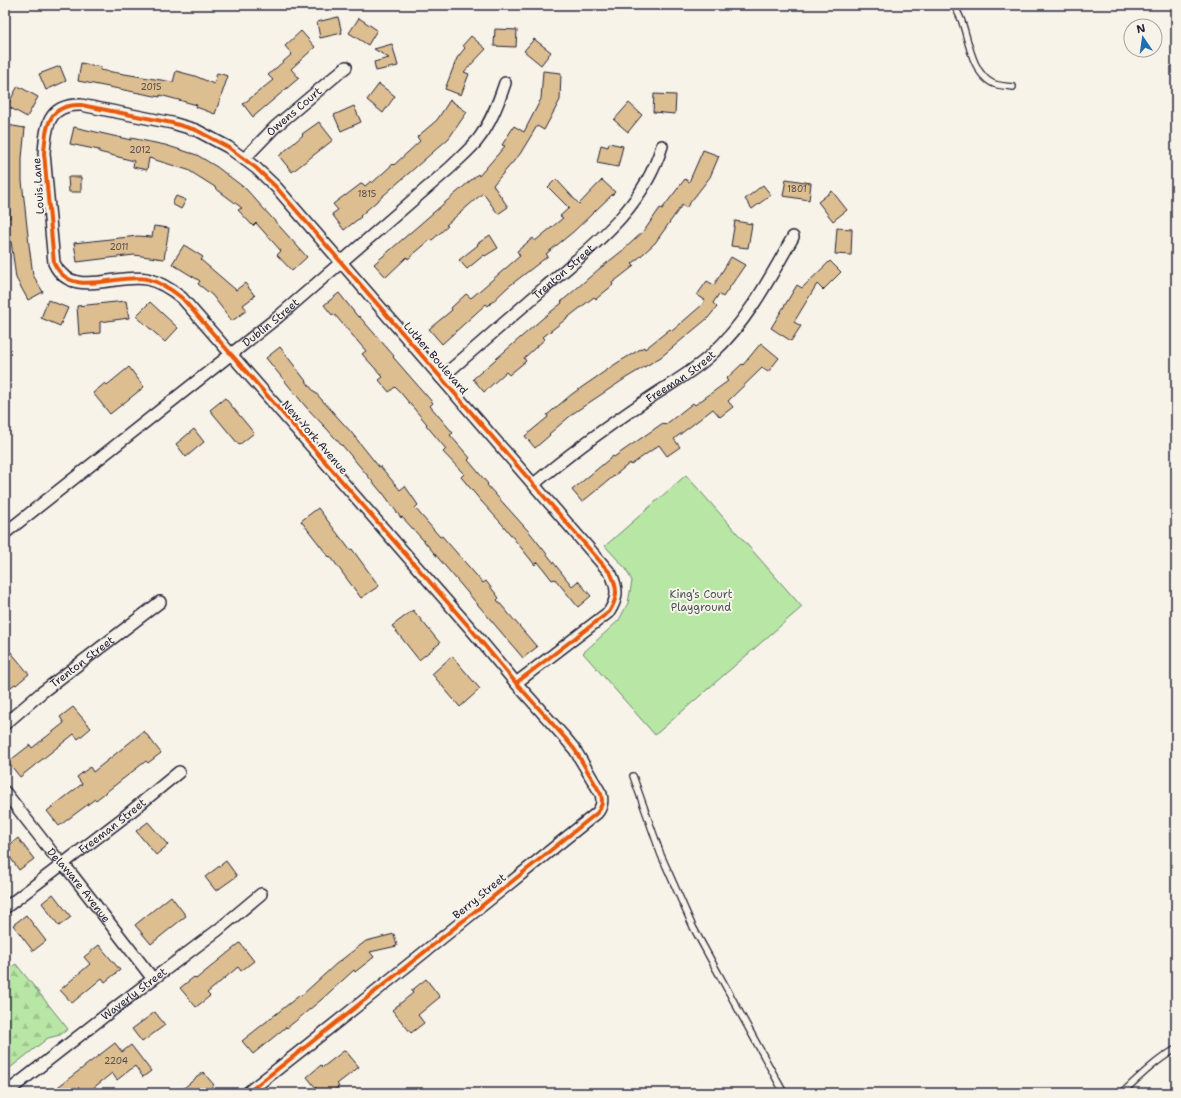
<svg xmlns="http://www.w3.org/2000/svg" width="1181" height="1098" font-family="'Shantell Sans',sans-serif">
<defs>
<pattern id="forest-firs" width="22" height="20" patternUnits="userSpaceOnUse"><rect width="22" height="20" fill="#b7e6a5"/><path d="M5 1l3.5 6h-7zM16 11l3.5 6h-7z" fill="#9dc58f"/></pattern>
</defs>
<rect width="100%" height="100%" fill="#f7f3e8"/>
<filter id="ink" filterUnits="userSpaceOnUse"><feTurbulence type="fractalNoise" baseFrequency=".025" numOctaves="2"/><feDisplacementMap in="SourceGraphic" scale="8" xChannelSelector="R" yChannelSelector="G"/><feConvolveMatrix kernelMatrix="1 2 1 2 8 2 1 2 1" color-interpolation-filters="sRGB"/></filter>
<g filter="url(#ink)">
<path fill="url(#forest-firs)" stroke="#6c8470" d="M16,964L68,1029L60,1035L48,1038L5,1072V971Z"/>
<path fill="#b7e6a5" stroke="#6c8470" d="M686,475L802,607L655,735L583,653L619,620L628,603L632,581L626,569L605,546Z"/>
<path fill="#ddbe90" stroke="#22223b" d="M338,17L342,33L320,38L317,22Z
M359,18L377,30L368,45L349,33Z
M495,29L517,30L516,47L494,46Z
M301,31L315,47L291,69L299,78L253,117L243,104L273,80L268,75L292,54L285,46Z
M471,36L486,49L464,72L469,74L461,95L445,89L457,58L465,48L463,45Z
M534,39L551,52L541,65L524,51Z
M392,44L398,66L376,71L374,62L389,58L374,49Z
M81,63L101,67L100,70L173,82L176,71L195,76L214,84L217,73L228,76L215,114L196,107L197,105L160,95V97L78,81Z
M60,66L66,81L46,90L39,74Z
M543,71L561,73L560,100L544,130L537,126L520,154L493,185L508,207L498,214L483,193L446,225L448,226L431,241L430,240L408,259L407,257L386,277L374,264L478,174L479,176L505,146L502,145L514,126L524,132L541,99Z
M379,84L395,96L383,113L367,100Z
M18,86L38,97L27,117L7,106Z
M654,94L676,95L675,114L653,112Z
M450,100L467,112L449,138L360,216L361,217L344,230L332,214L338,210L333,204L345,195V196L362,183L365,186L371,181L372,183L393,164L394,165L420,141L417,137L437,120Z
M629,103L642,115L628,132L614,120Z
M354,106L361,122L341,131L334,115Z
M319,122L333,140L292,172L279,156L303,135L302,134Z
M7,125L25,128L22,158V181L29,245L33,275L43,292L28,300L16,278L11,241H5V229L9,228L8,218H10L5,179V146Z
M74,127L131,140V138L165,145L197,155L217,167L246,189L307,257L292,271L277,255L281,251L256,223L253,226L238,210L242,208L215,188V187L188,170L149,158L147,170L133,167L134,161L99,152V150L70,144Z
M609,143L623,146L618,167L597,163L601,145L608,147Z
M703,150L719,156L710,177L686,208L682,205L655,243L632,264L634,266L612,283L613,285L596,299L594,297L543,337L545,339L524,358L526,361L509,375L506,372L484,392L473,379L543,318L562,303L561,302L599,269L622,251L644,231L660,208L662,209L685,179L689,182Z
M68,177H81V192H69Z
M556,179L579,204L602,180L615,192L573,232L546,254L548,256L508,287L488,306L486,304L442,344L429,329L452,310L451,308L466,294L471,298L520,256L517,251L533,238L535,241L563,218L560,216L569,208L548,187Z
M786,179L811,183L809,200L783,196Z
M763,185L771,195L752,209L745,199Z
M832,191L847,210L833,221L818,202Z
M176,196L186,200L181,209L172,204Z
M735,221L752,224L748,248L731,246Z
M154,226L169,228L164,259L134,255L77,262L74,243L138,236L152,237Z
M837,228L852,229L851,255L835,254Z
M490,235L498,248L485,256L484,255L467,269L459,260L478,245L477,244Z
M184,245L203,257L201,260L236,290L245,283L255,296L243,305L247,310L232,321L212,295L198,284L200,281L172,264Z
M731,257L745,265L723,297L719,294L713,303L717,307L708,318L661,357L626,378L575,412L549,434L550,435L535,448L525,436L548,417L547,415L572,394L617,363L644,347L645,349L670,329L672,331L702,305L705,300L697,295L707,281L714,285Z
M830,261L841,272L823,290L817,284L794,322L801,326L791,341L771,328L797,285L802,288Z
M339,293L358,317L359,316L394,356L393,357L433,403L430,406L453,433L450,435L470,458L468,460L488,484L487,485L531,534L572,586L578,581L591,596L578,607L555,579L552,580L538,562L535,565L502,524L481,501L461,477L464,474L443,452L446,449L426,425L427,424L400,392L395,387L389,392L379,380L383,377L362,354L366,351L334,314L332,315L324,305Z
M48,300L68,308L60,326L41,318Z
M126,301L129,318L100,322V333L79,335L77,306Z
M150,302L178,328L165,342L136,316Z
M761,343L779,358L768,372L762,368L728,401L733,407L720,417L713,409L674,439L680,447L667,456L659,445L631,465L630,463L582,502L572,490L613,456L614,457L663,423L665,425L693,403L695,405L728,381L726,379L742,364L743,365Z
M280,347L312,389L351,432L379,467L380,466L400,490L405,486L418,505L415,508L440,537L442,536L483,583L486,581L499,598L497,600L537,647L523,658L423,540L402,517L401,518L383,493H382L342,445V446L327,429L306,407L266,358Z
M129,367L144,387L110,414L93,393L105,383L107,385Z
M225,398L254,433L239,445L210,410Z
M194,429L204,442L186,457L176,444Z
M318,508L350,550L352,549L379,586L361,598L330,556L329,557L301,521Z
M413,610L440,643L419,660L392,626Z
M5,645L29,674L16,685L15,684L5,691Z
M452,656L480,689L460,707L432,674Z
M73,707L91,728L78,739L74,734L20,777L8,762L30,745L32,748L64,723L60,717Z
M144,731L161,753L148,763L146,761L96,800L95,799L59,826L47,811L82,784L77,777L90,767L93,772Z
M148,822L168,845L156,855L136,831Z
M18,838L34,859L19,870L5,850V849Z
M226,861L237,876L216,891L205,877Z
M53,894L71,917L59,926L42,903Z
M171,896L186,916L151,944L135,925Z
M26,915L46,941L33,951L13,925Z
M394,934L397,946L370,952L374,957L355,972L354,970L321,1000L287,1028L286,1027L253,1054L242,1041L300,995L301,996L336,964L366,941Z
M240,943L254,961L241,971L238,967L207,993L210,996L196,1007L180,988L194,977L196,979Z
M99,945L120,970L105,982L102,978L72,1003L60,990L90,964L84,957Z
M426,979L440,997L418,1015L424,1023L411,1033L392,1010L413,993L411,991Z
M155,1012L165,1025L142,1042L132,1029Z
M115,1043L122,1052L131,1045L151,1071L143,1077L135,1066L117,1080L112,1073L87,1093H50Z
M345,1050L359,1067L337,1084L339,1086L331,1093H320L307,1077L321,1065L323,1067Z
M203,1072L214,1085L204,1093H178Z"/>
<g fill="none" stroke-linecap="round" stroke-linejoin="round">
<g stroke="#22223b" stroke-width="8">
<path id="service" d="M954,5C957,11 960,16 962,22C969,42 972,72 992,83C998,86 1006,86 1013,87
M633,776L661,855L693,927L784,1093
M1122,1093C1139,1077 1155,1061 1176,1049"/>
</g>
<g stroke="#22223b" stroke-width="14">
<g id="minor">
<path id="s1" d="M244,159L275,127L346,67"/>
<path id="s2" d="M441,378C475,348 509,319 543,289C591,247 642,211 662,146"/>
<path id="s3" d="M534,484C570,453 608,426 648,399C670,384 693,372 712,354C747,322 770,278 793,237"/>
<path id="s4" d="M5,533L278,317L451,167C459,159 468,151 476,142C490,125 498,104 505,83"/>
<path id="s5" d="M5,724L41,693L160,602"/>
<path id="s6" d="M5,792L54,855L70,872L153,979"/>
<path id="s7" d="M5,908L123,818L179,772"/>
<path id="s8" d="M6,1093L120,1004L218,930L261,894"/>
<path d="M247,1093C365,1001 480,907 597,813C602,807 603,802 601,794L575,750L566,739L516,683L470,628L182,298C171,289 160,282 147,279C116,273 71,300 54,263L44,153C46,126 48,104 81,105L172,123L196,130L228,147L256,168L276,187L611,574C618,589 618,598 609,612L516,683"/>
</g>
</g>
<use href="#service" stroke="#f7f3e8" stroke-width="5.5"/>
<use href="#minor" stroke="#f7f3e8" stroke-width="11"/>
<g stroke="#f7f3e8" stroke-width="6">
<path id="cycleway" d="M247,1093C365,1001 480,907 597,813C602,807 603,802 601,794L575,750L566,739L516,683L470,628L182,298C171,289 160,282 147,279C116,273 71,300 54,263L44,153C46,126 48,104 81,105L172,123L196,130L228,147L256,168L276,187L611,574C618,589 618,598 609,612L516,683"/>
</g>
<use href="#cycleway" stroke="#e8590c" stroke-width="4"/>
</g>
</g>
<g text-anchor="middle" stroke-width="4" stroke-linejoin="round" paint-order="stroke">
<g font-size="9" fill="#514950">
<text x="151" y="90">2015</text>
<text x="140" y="153">2012</text>
<text x="797" y="192">1801</text>
<text x="367" y="197">1815</text>
<text x="119" y="250">2011</text>
<text x="116" y="1064">2204</text>
</g>
<g font-size="11" fill="#22223b" stroke="#f7f3e8">
<text dy="4" stroke="none"><textPath href="#s1" startOffset="69">Owens Court</textPath></text>
<text transform="translate(38 186) rotate(-94)" y="4">Louis Lane</text>
<text dy="4" stroke="none"><textPath href="#s2" startOffset="162">Trenton Street</textPath></text>
<text dy="4" stroke="none"><textPath href="#s4" startOffset="339">Dublin Street</textPath></text>
<text transform="translate(436 358) rotate(49)" y="4">Luther Boulevard</text>
<text dy="4" stroke="none"><textPath href="#s3" startOffset="182">Freeman Street</textPath></text>
<text transform="translate(315 437) rotate(49)" y="4">New York Avenue</text>
<text dy="4" stroke="none"><textPath href="#s5" startOffset="99">Trenton Street</textPath></text>
<text dy="4" stroke="none"><textPath href="#s7" startOffset="135">Freeman Street</textPath></text>
<text dy="4" stroke="none"><textPath href="#s6" startOffset="119">Delaware Avenue</textPath></text>
<text transform="translate(479 896) rotate(-39)" y="4">Berry Street</text>
<text dy="4" stroke="none"><textPath href="#s8" startOffset="162">Waverly Street</textPath></text>
</g>
<g font-size="11" fill="#475356" stroke="#f7f3e8">
<text x="701" y="598">King's Court<tspan x="701" dy="13">Playground</tspan></text>
</g>
</g>
<rect width="1181" height="1098" fill="none" stroke="#f7f3e8" stroke-width="20"/>
<rect x="10" y="10" width="1161" height="1078" fill="none" stroke="#22223b" stroke-width="1.5" filter="url(#ink)"/>
<g transform="translate(1143 38) rotate(347)"><circle r="19" fill="#f7f3e8" stroke="#a29fa3"/>
<path d="M0-3L7 15L0 10L-7 15Z" fill="#1f6fb2"/>
<text y="-6" font-size="11" font-weight="bold" text-anchor="middle" fill="#22223b">N</text>
</g>
</svg>
